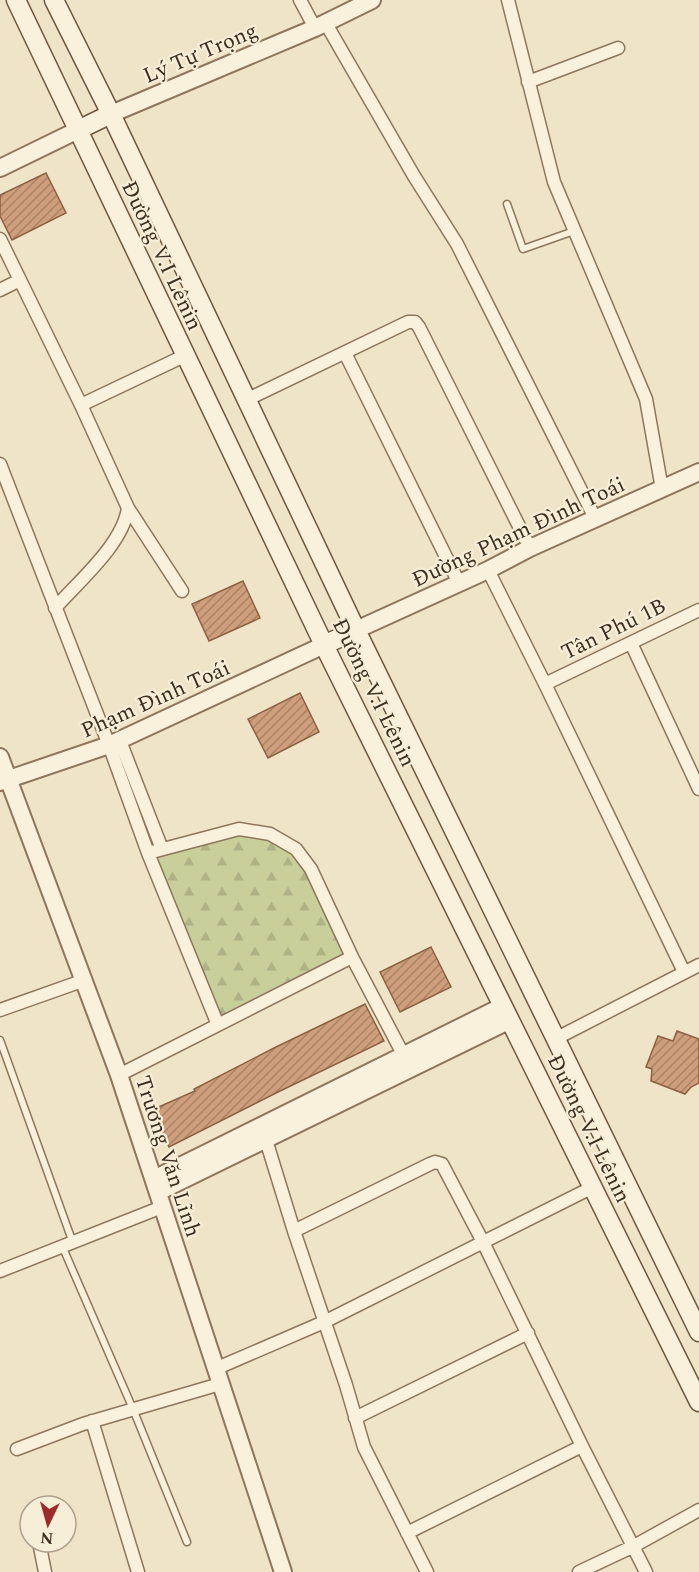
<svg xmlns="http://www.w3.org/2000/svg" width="699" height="1572" font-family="Spectral,serif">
<defs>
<pattern id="forest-firs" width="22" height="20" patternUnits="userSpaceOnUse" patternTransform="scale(1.5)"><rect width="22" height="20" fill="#c9cf9b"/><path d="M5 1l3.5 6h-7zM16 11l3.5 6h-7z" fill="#aeb285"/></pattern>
<pattern id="building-hatch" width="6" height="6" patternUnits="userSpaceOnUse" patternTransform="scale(1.5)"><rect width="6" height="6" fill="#cf9f7d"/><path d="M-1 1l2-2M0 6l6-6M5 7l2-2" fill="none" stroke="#a98266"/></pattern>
</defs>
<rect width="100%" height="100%" fill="#f0e4c8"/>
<path fill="url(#forest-firs)" d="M249,830L296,849L352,957L218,1025L148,853Z"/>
<path fill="url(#building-hatch)" stroke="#8d5f41" stroke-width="1.5" d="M46,173L66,213L12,240L0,216V195Z
M243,581L260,618L209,641L192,604Z
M300,693L319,732L268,758L248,719Z
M431,947L451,987L400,1012L380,972Z
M365,1004L384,1041L278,1092L169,1147L152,1110L195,1091L194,1089L274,1048Z
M677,1031L699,1039V1083L691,1087L685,1094L651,1081L652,1069L646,1067L658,1036L673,1041Z"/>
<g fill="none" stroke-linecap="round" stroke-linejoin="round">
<g stroke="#8d765c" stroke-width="9">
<path id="service" d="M507,204L523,249L574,231
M0,1040L73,1243
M63,1248L133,1409L187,1542"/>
</g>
<g stroke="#8d765c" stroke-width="15">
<path id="minor" d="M300,0L315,28
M508,0L554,182L646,399L662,489
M325,22L414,176L457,244L595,518
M528,82L618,48
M0,239L20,280
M0,290L20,280L81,405L128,508L182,591
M345,353L459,583
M246,400L408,322H415L419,327L530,548
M81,405L184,356
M0,464L109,745L148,853L218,1025
M488,570L545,684L684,972
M55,608C79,581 123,544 128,508
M631,643L699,789
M545,684L699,610
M120,741L162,849
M148,853L239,829L270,834L296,849L311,869L352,957L404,1056
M0,1010L82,981
M555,1039L699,965
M119,1075L352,957
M266,1140L294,1231L346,1385L364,1447L427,1572
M294,1231L430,1164L435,1162L442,1164L483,1242L582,1446L646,1572
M0,1271L162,1207
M215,1369L324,1322L593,1187
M355,1418L528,1333
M92,1421L138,1572
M17,1449L83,1424L220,1384
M407,1533L582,1446
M39,1542L45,1572
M579,1572L634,1546L699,1510"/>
</g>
<g stroke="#8d765c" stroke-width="20">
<path id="tertiary" d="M111,114L315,28L372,0
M0,168L78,130
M356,630L488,570L530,548L699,472
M0,757L119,1075L283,1572
M0,782L109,745L324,645
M154,1179L503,1006
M158,1192L510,1020"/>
</g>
<g stroke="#6f573f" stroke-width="21">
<path id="secondary" d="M16,0L324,645L699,1402
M54,0L111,114L356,630L699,1332
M78,130L111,114
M324,645L356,630"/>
</g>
<use href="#service" stroke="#faf1dc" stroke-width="6"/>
<use href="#minor" stroke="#faf1dc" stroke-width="12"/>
<use href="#tertiary" stroke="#faf1dc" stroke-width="16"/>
<use href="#secondary" stroke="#faf1dc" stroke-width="18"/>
</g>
<g text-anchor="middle" stroke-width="4.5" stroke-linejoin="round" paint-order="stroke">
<g font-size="22" fill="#3d2e20" stroke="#f7eed8">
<text transform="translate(200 52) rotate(-23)" y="8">Lý Tự Trọng</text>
<text transform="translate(163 255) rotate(65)" y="8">Đường V.I Lênin</text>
<text transform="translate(518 531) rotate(-25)" y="8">Đường Phạm Đình Toái</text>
<text transform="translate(613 628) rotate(-26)" y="8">Tân Phú 1B</text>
<text transform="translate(375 692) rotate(64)" y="8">Đường V.I Lênin</text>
<text transform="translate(155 698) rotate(-24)" y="8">Phạm Đình Toái</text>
<text transform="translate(590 1128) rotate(64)" y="8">Đường V.I Lênin</text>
<text transform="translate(169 1156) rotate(72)" y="8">Trương Văn Lĩnh</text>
</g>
</g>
<g transform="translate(48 1524) rotate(185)"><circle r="28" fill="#f7eed8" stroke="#ada18e" stroke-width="1.5"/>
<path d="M0-4.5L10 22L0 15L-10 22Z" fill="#9e2a2b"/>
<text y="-9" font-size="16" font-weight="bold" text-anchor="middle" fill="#3d2e20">N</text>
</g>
</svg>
